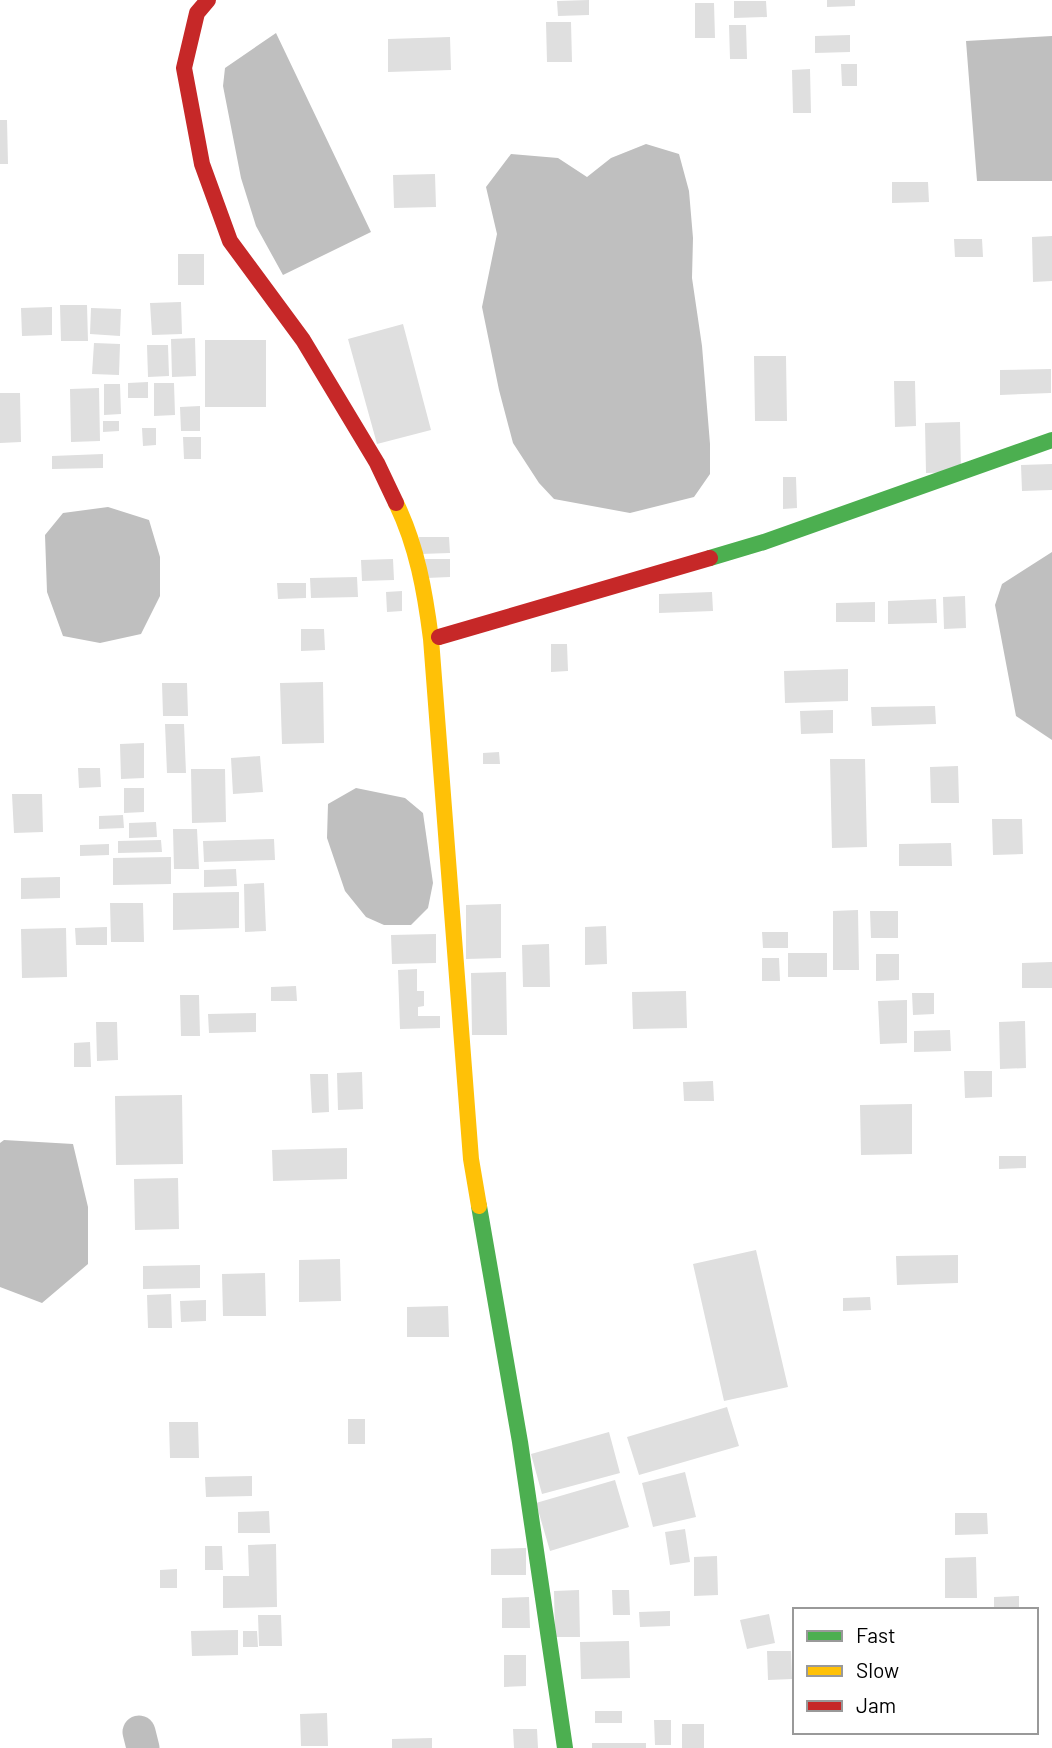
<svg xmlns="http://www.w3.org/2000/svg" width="1052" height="1748" font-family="Barlow,sans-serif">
<rect width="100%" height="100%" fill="#fff"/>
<path fill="#bfbfbf" d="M276,33L371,232L283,275L256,226L241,178L223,86L225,68Z
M1052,36V181H977L966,41Z
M646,144L679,154L689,191L693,238L692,278L702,346L710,444V474L694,497L630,513L554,499L539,483L513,443L499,390L482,307L497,234L486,187L511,154L558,158L587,177L611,158Z
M108,507L149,520L160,557V596L141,634L100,643L63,636L47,592L45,535L63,513Z
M1052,552V740L1016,716L995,605L1002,584Z
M356,788L405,798L423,813L433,883L428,908L411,925H384L366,917L345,891L327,838L328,804Z
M4,1140L73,1144L88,1207V1264L42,1303L0,1287V1143Z"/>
<path fill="#dfdfdf" d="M589,0V15L558,16L557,1Z
M827,0H855V6L827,7Z
M734,1H766L767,17L734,18Z
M695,3H714L715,38H695Z
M546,22H571L572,62H547Z
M729,25H746L747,59H730Z
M850,35V52L815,53V36Z
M450,37L451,70L388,72V39Z
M841,64H857V86H842Z
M810,69L811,113H793L792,70Z
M0,120H7L8,164H0Z
M435,174L436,207L394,208L393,175Z
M892,182H928L929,202L892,203Z
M1052,236V281L1033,282L1032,237Z
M954,239H982L983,257H955Z
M178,254H204V285H178Z
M181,302L182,334L152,335L150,303Z
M60,305H87L88,341H61Z
M52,307V335L22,336L21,308Z
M91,308L121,309L120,336L90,334Z
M403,324L431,430L377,444L348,339Z
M195,338L196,376L172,377L171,339Z
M205,340H266V407H205Z
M94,343L120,344L119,375L92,374Z
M147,345H168L169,376L148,377Z
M754,356H786L787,421H755Z
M1051,369V393L1000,395V370Z
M894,381H915L916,426L895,427Z
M148,382V398H128V383Z
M154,383H174L175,415L154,416Z
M104,384H120L121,414L104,415Z
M99,388L100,441L71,442L70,389Z
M0,393H20L21,442L0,443Z
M200,406V431H181L180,407Z
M103,421H119V431L103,432Z
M960,422L961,472L926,473L925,423Z
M142,428H156V445L143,446Z
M183,437H201V459H184Z
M103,454V468L52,469V456Z
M1052,464V490L1022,491L1021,465Z
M783,477H796L797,508L783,509Z
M419,537H449L450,553L420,554Z
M393,559L394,580L362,581L361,560Z
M425,559H450V577L426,578Z
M357,577L358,597L311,598L310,578Z
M277,583H306V598L278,599Z
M402,591V611L387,612L386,592Z
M712,592L713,611L659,613V594Z
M965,596L966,628L944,629L943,597Z
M936,599L937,623L888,624V601Z
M875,602V622H836V603Z
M301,629H324L325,650L301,651Z
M551,644H567L568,671L551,672Z
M848,669V701L785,703L784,671Z
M323,682L324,743L282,744L280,683Z
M162,683H187L188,716H163Z
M935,706L936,724L872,726L871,707Z
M833,710V733L801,734L800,711Z
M165,724H184L186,773H167Z
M144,743V778L121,779L120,744Z
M499,752L500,764H483V753Z
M260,756L263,792L233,794L231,758Z
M830,759H865L867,847L832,848Z
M958,766L959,803H931L930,767Z
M78,768H100L101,787L79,788Z
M191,769H225L226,822L192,823Z
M124,788H144V812L124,813Z
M12,794H42L43,832L14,833Z
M123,815L124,828L99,829V816Z
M992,819H1022L1023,854L993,855Z
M156,822L157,837L129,838V823Z
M173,829H197L199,869H174Z
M274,839L275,860L204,862L203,841Z
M161,840L162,852L118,853V841Z
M951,843L952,866H899V844Z
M109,844V855L80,856V845Z
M171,857V884L113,885V858Z
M236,869L237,886L204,887V870Z
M60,877V898L21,899V878Z
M264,883L266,931L245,932L244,884Z
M239,892V928L173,930V893Z
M110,903H143L144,942H111Z
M501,904V958L466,959V905Z
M858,910L859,970H833V911Z
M870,911H898V938H871Z
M606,926L607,964L585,965V927Z
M107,927V945H76L75,928Z
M66,928L67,977L22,978L21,929Z
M762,932H788V948H763Z
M436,934V963L392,964L391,935Z
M549,944L550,987H523L522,945Z
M788,953H827V977H788Z
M876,954H899V980L876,981Z
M762,958H779L780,981H762Z
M1052,962V988H1022V963Z
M417,969V991H424V1006L418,1007V1016H440V1028L400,1029L398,970Z
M506,972L507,1035H472L471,973Z
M296,986L297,1001H271V987Z
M686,991L687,1028L633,1029L632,992Z
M912,993H934V1014L913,1015Z
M180,995H199L200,1036H181Z
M907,1000V1043L880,1044L878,1001Z
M256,1013V1032L209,1033L208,1014Z
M1025,1021L1026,1068L1000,1069L999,1022Z
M96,1022H117L118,1060L97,1061Z
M950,1030L951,1051L914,1052V1031Z
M90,1042L91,1067H74V1043Z
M964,1071H992V1097L965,1098Z
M362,1072L363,1109L338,1110L337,1073Z
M310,1074H328L329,1112L312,1113Z
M713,1081L714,1101H684L683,1082Z
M182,1095L183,1164L116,1165L115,1096Z
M912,1104V1154L861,1155L860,1105Z
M347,1148V1179L273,1181L272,1150Z
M999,1156H1026V1168L999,1169Z
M178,1178L179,1229L135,1230L134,1179Z
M756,1250L788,1387L724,1401L693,1264Z
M958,1255V1283L897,1285L896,1256Z
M340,1259L341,1301L299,1302V1260Z
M200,1265V1288L143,1289V1266Z
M265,1273L266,1316H223L222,1274Z
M171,1294L172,1328H148L147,1295Z
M870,1297L871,1310L843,1311V1298Z
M206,1300V1321L181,1322L180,1301Z
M448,1306L449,1337H407V1307Z
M727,1407L739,1446L639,1475L627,1437Z
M348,1419H365V1444H348Z
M169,1422H198L199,1458H170Z
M609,1432L620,1473L542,1494L531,1454Z
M685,1472L696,1517L653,1527L642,1483Z
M252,1476V1496L206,1497L205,1477Z
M615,1480L629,1527L550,1551L536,1503Z
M269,1511L270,1533H238V1512Z
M955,1513H987L988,1534L955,1535Z
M685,1529L690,1562L670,1565L665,1532Z
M276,1544L277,1607L223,1608V1576H249L248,1545Z
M205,1546H222L223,1570H205Z
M526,1548V1575H491V1549Z
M717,1556L718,1595L694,1596V1557Z
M976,1557L977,1598H945V1558Z
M177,1569V1588H160V1570Z
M579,1590L580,1637H555L554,1591Z
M612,1590H629L630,1615H613Z
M1019,1596V1610H994V1597Z
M529,1597L530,1628H502V1598Z
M670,1611V1626L640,1627L639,1612Z
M769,1614L775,1643L747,1649L740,1620Z
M258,1615H281L282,1646H259Z
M238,1630V1655L192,1656L191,1631Z
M243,1631H257L258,1647H243Z
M629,1641L630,1678L581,1679L580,1642Z
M767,1651H791L792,1679L768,1680Z
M504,1655H526V1686L504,1687Z
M595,1711H622V1723H595Z
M327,1713L328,1746H301L300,1714Z
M654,1720H671V1745H655Z
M682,1724H704V1748H682Z
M513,1729H537L538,1748H514Z
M432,1738V1748H392V1739Z
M592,1743H646V1748H592Z"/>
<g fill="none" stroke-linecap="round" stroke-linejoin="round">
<path stroke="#bebebe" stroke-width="33" d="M139,1732L143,1748"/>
<path stroke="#4caf50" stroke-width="16" d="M710,558L764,542L1052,440
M479,1206L520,1442L565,1748"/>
<path stroke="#ffc107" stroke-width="16" d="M396,503C417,546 425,592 431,639
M439,637L431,639L471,1159L479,1206"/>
<path stroke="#c62828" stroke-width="16" d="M208,0L197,13L184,68L202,164L230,241L303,340L377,463L396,503
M439,637L710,558"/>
</g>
<rect x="793" y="1608" width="245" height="126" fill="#ffffff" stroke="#999999" stroke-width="2"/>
<rect x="807" y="1631" width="35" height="10" fill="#4caf50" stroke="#999999" stroke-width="2"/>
<text x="856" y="1643" font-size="21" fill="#000000">Fast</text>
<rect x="807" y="1666" width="35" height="10" fill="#ffc107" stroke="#999999" stroke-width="2"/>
<text x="856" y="1678" font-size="21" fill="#000000">Slow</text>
<rect x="807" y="1701" width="35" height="10" fill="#c62828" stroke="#999999" stroke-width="2"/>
<text x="856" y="1713" font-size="21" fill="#000000">Jam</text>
</svg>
